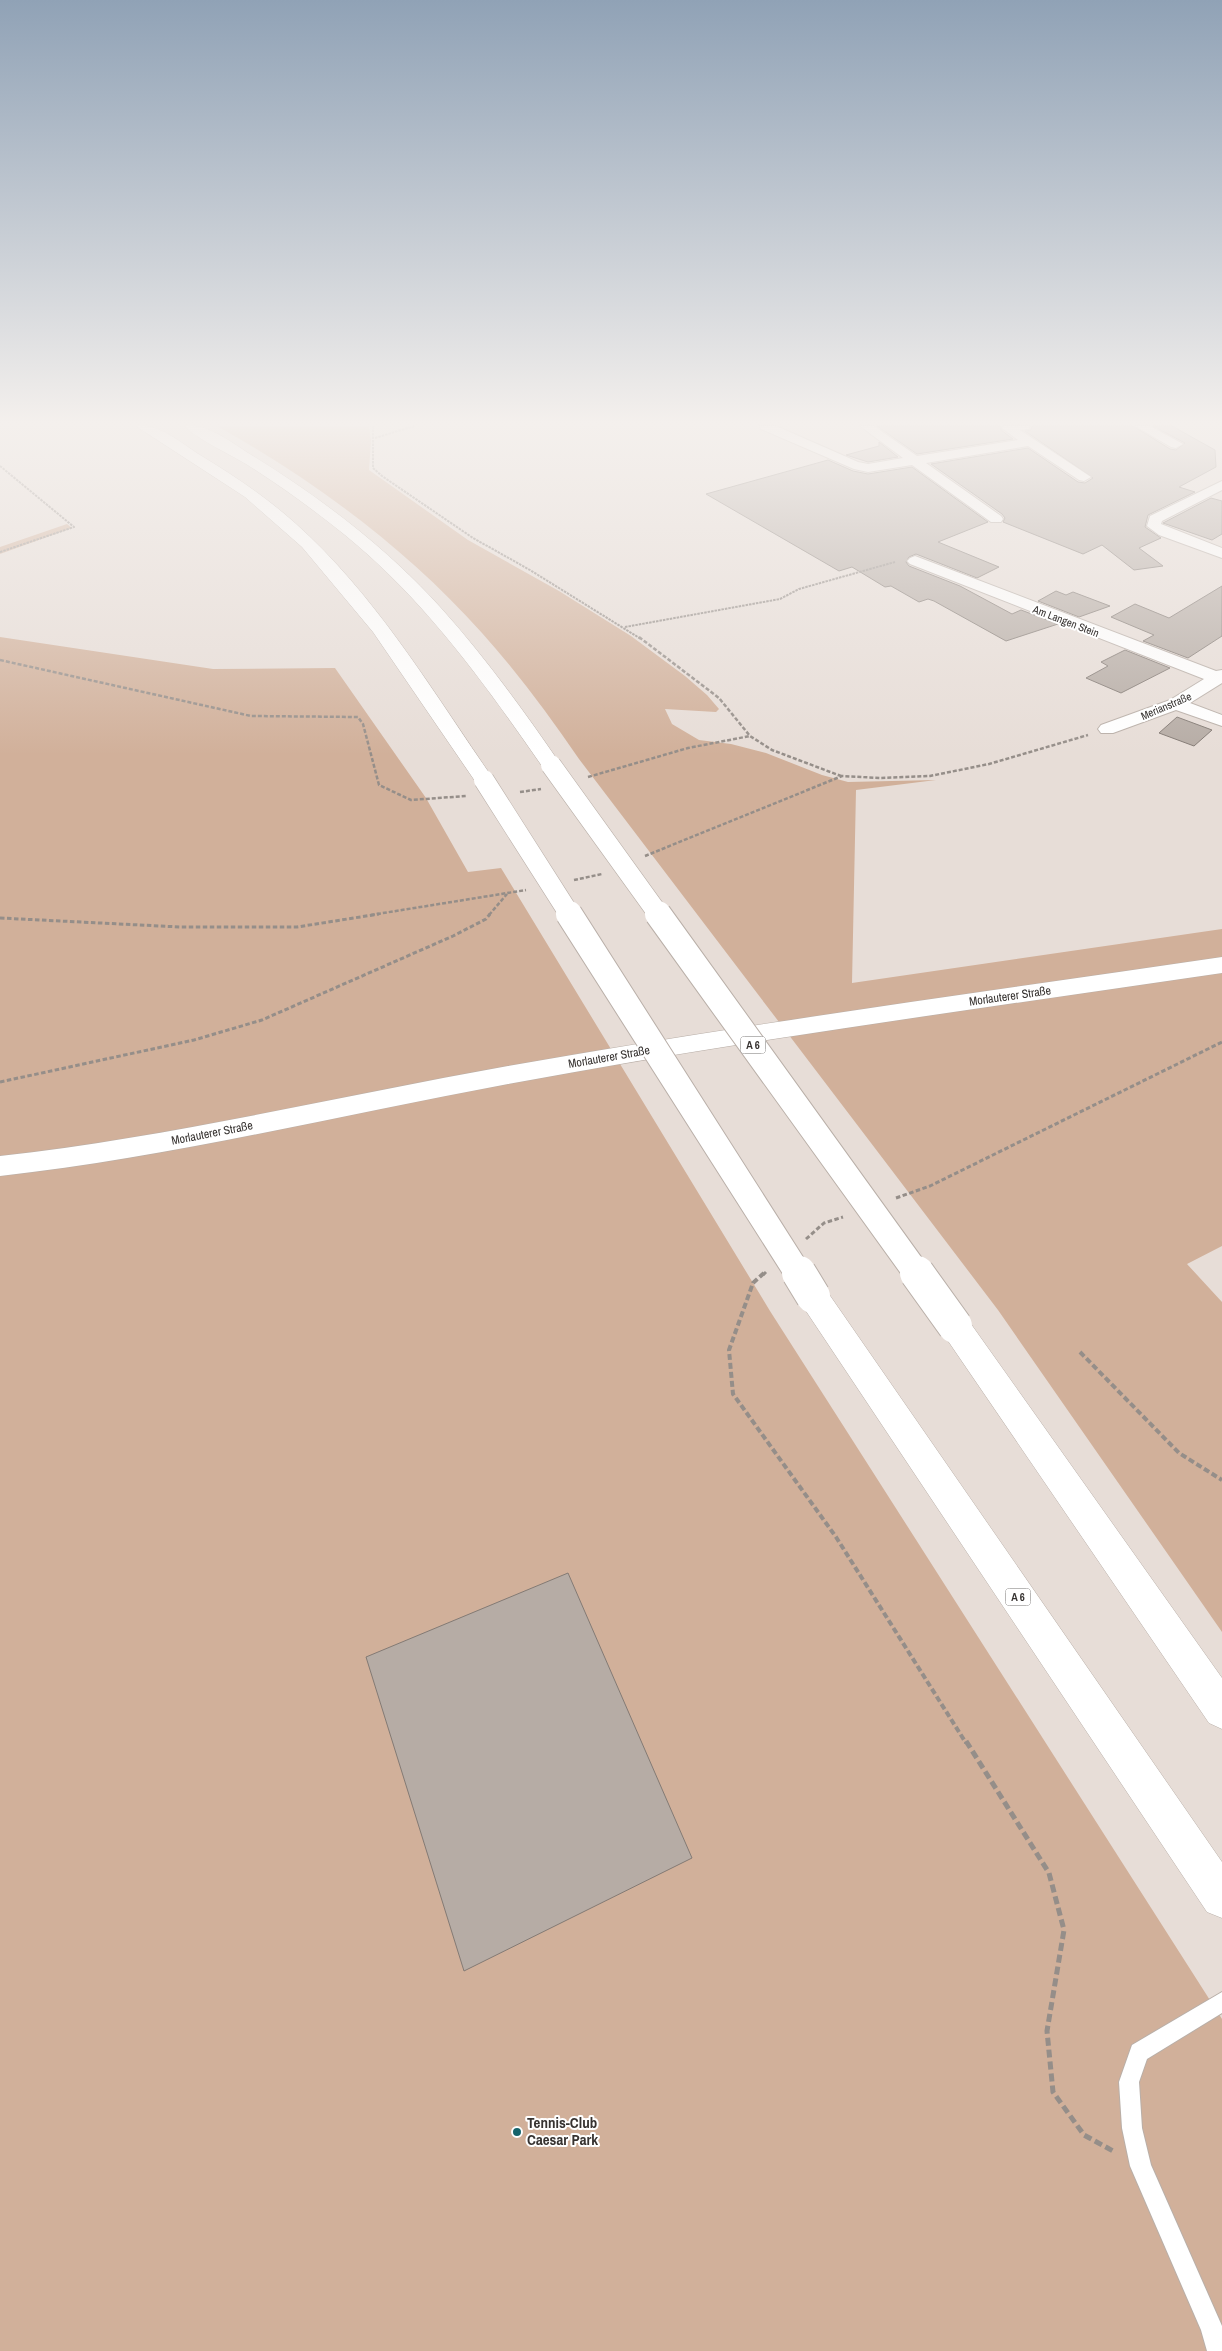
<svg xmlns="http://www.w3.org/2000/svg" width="1222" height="2351" font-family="'Archivo Narrow',sans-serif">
<rect width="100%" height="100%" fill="#e7ddd7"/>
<path fill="#d1b09a" d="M217,426H369L371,441L369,470L468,540L559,591L631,636L685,676L707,695L719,709L716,712L665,709L672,724L699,740L731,744L766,753L822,775L848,782L936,780L856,790L852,983L1222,929V1246L1187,1264L1222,1302V1632L998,1310L579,759C549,715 517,672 482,633C406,548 315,481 217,426Z
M67,524L72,528L0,554V547Z
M0,637L213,669L335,668L426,798L468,872L501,868L770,1311L1222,2019V2351H0Z"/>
<path fill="#b6aca5" stroke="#837a74" d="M877,426H1001V430L1013,439L917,454Z
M1032,426H1133L1170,449L1176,450L1185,443L1153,426H1172L1215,450L1216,467L1179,487L1195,492L1148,515L1145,527L1161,538L1139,548L1163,566L1134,570L1102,545L1083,554L1003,522L1005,518L1002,514L931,464L1028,448L1078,482L1085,483L1093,478L1025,431L1031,430Z
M879,442L898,457L868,462L846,455L879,446Z
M828,460L853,471L868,474L912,467L988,522L938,542L999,567L977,578L916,554L909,557L906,562L909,566L960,586L1012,614L1021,610L1058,624L1006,641L934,601L928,599L919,602L891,586L885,587L852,567L839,571L706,494Z
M1211,498L1222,501V534L1212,540L1163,523Z
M1222,586V636L1188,658L1143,641L1154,635L1111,617L1135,604L1169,618Z
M1056,591L1066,595L1073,592L1110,606L1079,617L1038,601Z
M1125,650L1170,668L1121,693L1086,678L1108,666L1101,662Z
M1177,717L1212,730L1194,746L1159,733Z
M568,1573L692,1858L464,1971L366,1657Z"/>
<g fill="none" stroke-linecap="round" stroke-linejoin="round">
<g stroke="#b9afa8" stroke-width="2">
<path id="lane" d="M1222,1992V2013L1147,2059L1139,2082L1142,2128L1151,2165L1222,2326V2351H1207L1201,2330L1130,2166L1122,2128L1119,2082L1132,2045Z"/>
</g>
<g stroke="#b9afa8" stroke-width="2">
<path id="street" d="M760,426H776L858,462L868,464L903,458L860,426H874L917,456L1018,440L1002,428L1003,426H1030L1029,429L1020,430L1091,477L1084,481L1079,480L1028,446L926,463L1001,516L1003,519L1001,522H991L912,465L868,472L854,469L761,429Z
M1135,426H1150L1183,444L1176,448L1171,447Z
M1222,481V490L1162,521L1161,524L1222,548V558L1159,535L1147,526L1150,516Z
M915,556L1216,671L1222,670V683L1190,703L1222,715V726L1176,710L1113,733H1101L1098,729L1101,725L1170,700L1204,679L910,564L907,561L910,558Z"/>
</g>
<g stroke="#b9afa8" stroke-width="1">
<path id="secondary" d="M1222,957V973C984,1008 745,1040 508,1084C339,1115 172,1157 0,1176V1156C172,1137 339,1096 508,1066C745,1024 984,992 1222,957Z"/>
</g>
<g stroke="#b9afa8" stroke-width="1">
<path id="highway" d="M136,426C159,423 181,443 200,455C233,475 266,497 295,523C376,595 433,692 494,780L491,784L484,786L477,784L373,632L302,547L245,497Z
M185,426C209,423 233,444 253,456C321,498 387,548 441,608C485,657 524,711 561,765L558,769L551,771L544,769C485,684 426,601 345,535C314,510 281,486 246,464C233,456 193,437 185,426Z
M813,1284L824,1287L1222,1862V1918L1207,1912L802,1305L798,1296L802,1287Z
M955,1313L966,1317L1222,1678V1729L1209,1723L944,1335L940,1326L944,1317Z"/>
</g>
<path stroke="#958e89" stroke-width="2" stroke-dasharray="2.5 1" stroke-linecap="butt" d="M373,426V468L382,476L473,538L530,570L641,639
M375,438L414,426
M0,466L74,527L0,552
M625,627L780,599L799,589L895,562"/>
<path stroke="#958e89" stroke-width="2.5" stroke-dasharray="4 2" stroke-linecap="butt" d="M639,637L719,698L750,736L772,750L841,776
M0,660L251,716L358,717L363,724L379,785L411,800L466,796
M588,777L688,748L750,736
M520,792L541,789
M645,856L842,776L880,778L930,776L989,764L1088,735
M574,880L602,874
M371,915L526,890
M489,915L507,894"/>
<path stroke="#958e89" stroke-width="3" stroke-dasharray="4.5 2.5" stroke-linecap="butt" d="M0,918L180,927H297L379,914
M0,1082L194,1040L262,1020L453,936L486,919L490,914
M896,1198L930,1186L1222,1042
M806,1239L824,1223L843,1217
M763,1275L766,1272"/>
<path stroke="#958e89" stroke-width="4" stroke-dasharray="6 3" stroke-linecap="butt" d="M764,1273L753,1283L729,1350L733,1394L836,1537L966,1743
M1080,1352L1179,1453L1222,1480"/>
<path stroke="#958e89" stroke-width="5" stroke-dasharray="8 4" stroke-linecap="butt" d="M966,1741L1049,1873L1064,1930L1047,2031L1053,2092L1084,2135L1113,2151"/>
<use href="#lane" fill="#fff" fill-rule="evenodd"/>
<use href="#street" fill="#fff" fill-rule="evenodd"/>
<use href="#secondary" fill="#fff" fill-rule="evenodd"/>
<use href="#highway" fill="#fff" fill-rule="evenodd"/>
<g stroke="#b9afa8" stroke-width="21" stroke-linecap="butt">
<path id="highway-bridge-far2" d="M551,765L659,915
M484,780L570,915"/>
</g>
<g stroke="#b9afa8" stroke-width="28" stroke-linecap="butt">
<path id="highway-bridge-far1" d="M569,914L799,1275
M658,914L918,1275"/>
</g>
<g stroke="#b9afa8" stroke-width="36" stroke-linecap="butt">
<path id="highway-bridge" d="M799,1273L813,1296
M917,1273L955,1326"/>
</g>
<use href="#highway-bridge-far2" stroke="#fff" stroke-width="20"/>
<use href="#highway-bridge-far1" stroke="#fff" stroke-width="26"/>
<use href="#highway-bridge" stroke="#fff" stroke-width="34"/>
</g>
<linearGradient id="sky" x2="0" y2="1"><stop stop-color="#90a2b6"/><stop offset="0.56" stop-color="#f4f0ed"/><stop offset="1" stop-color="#f4f0ed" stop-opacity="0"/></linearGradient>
<rect width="1222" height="755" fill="url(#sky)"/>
<circle fill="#15636b" stroke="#fff" stroke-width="2" cx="517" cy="2132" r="5"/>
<g text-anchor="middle" stroke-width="4" stroke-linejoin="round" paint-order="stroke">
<g font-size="11" fill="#373331" stroke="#fff">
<text transform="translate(1066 621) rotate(21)" y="4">Am Langen Stein</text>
<text transform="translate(1166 706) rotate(-23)" y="4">Merianstraße</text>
</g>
<g fill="#fff" stroke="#73706f" stroke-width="1">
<rect x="740.5" y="1036.5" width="25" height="17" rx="4"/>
<rect x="1005.5" y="1588.5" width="25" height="17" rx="4"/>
</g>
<g font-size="11" font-weight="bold" fill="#373331">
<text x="753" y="1049">A 6</text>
<text x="1018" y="1601">A 6</text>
</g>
<g font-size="12" fill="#373331" stroke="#fff">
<text transform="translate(1010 996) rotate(-8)" y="4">Morlauterer Straße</text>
<text transform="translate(609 1057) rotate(-10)" y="4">Morlauterer Straße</text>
<text transform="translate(212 1133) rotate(-11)" y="4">Morlauterer Straße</text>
</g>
<g font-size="15" font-weight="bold" fill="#373331" stroke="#fff" text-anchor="start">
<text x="527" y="2128">Tennis-Club<tspan x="527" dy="17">Caesar Park</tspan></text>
</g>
</g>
</svg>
